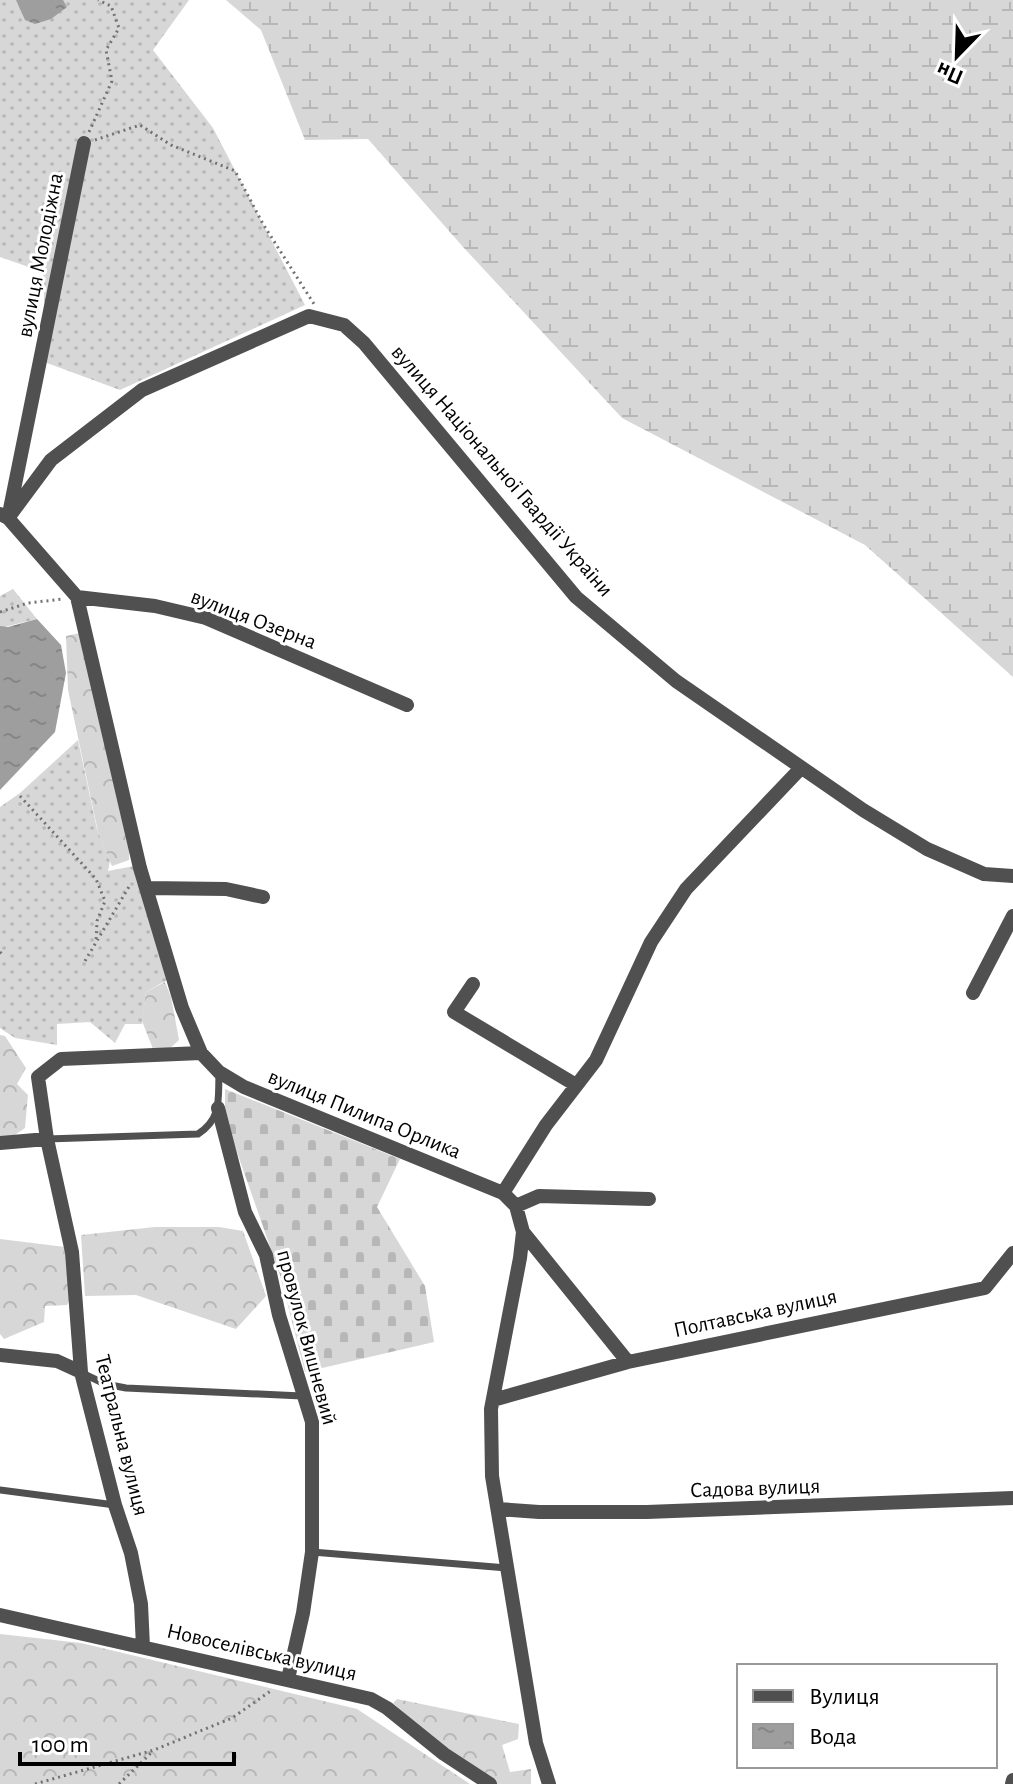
<svg xmlns="http://www.w3.org/2000/svg" width="1013" height="1784" font-family="'Alegreya Sans',sans-serif">
<defs>
<pattern id="grass-dots" width="8" height="8" patternUnits="userSpaceOnUse" patternTransform="scale(2)"><rect width="8" height="8" fill="#d7d7d7"/><path d="M2 2h.1M6 6h.1" fill="none" stroke="#b7b7b7" stroke-width="1.8" stroke-linecap="round"/></pattern>
<pattern id="forest-crowns" width="20" height="18" patternUnits="userSpaceOnUse" patternTransform="scale(2)"><rect width="20" height="18" fill="#d7d7d7"/><path d="M2 6a3 3 0 1 1 6 0M12 15a3 3 0 1 1 6 0" fill="none" stroke="#b7b7b7"/></pattern>
<pattern id="wetland-marsh" width="20" height="14" patternUnits="userSpaceOnUse" patternTransform="scale(2)"><rect width="20" height="14" fill="#d7d7d7"/><path d="M1 5h8M5 5V1M11 12h8M15 12V8" fill="none" stroke="#b7b7b7"/></pattern>
<pattern id="cemetery-stones" width="16" height="16" patternUnits="userSpaceOnUse" patternTransform="scale(2)"><rect width="16" height="16" fill="#d7d7d7"/><path d="M2 7V4a2 2 0 0 1 4 0v3zM10 15v-3a2 2 0 0 1 4 0v3z" fill="#b7b7b7"/></pattern>
<pattern id="water-ripples" width="26" height="14" patternUnits="userSpaceOnUse" patternTransform="scale(2)"><rect width="26" height="14" fill="#9e9e9e"/><path d="M2 4q2-2 4 0t4 0M15 11q2-2 4 0t4 0" fill="none" stroke="#868686"/></pattern>
</defs>
<rect width="100%" height="100%" fill="#fff"/>
<path fill="url(#grass-dots)" d="M0,0H189L153,50L213,128L305,305L120,390L47,363L43,272L0,257Z
M13,589L37,619L0,628V596Z
M78,740L97,829L110,861L108,871L134,866L167,980L146,992L142,1024H125L115,1043L90,1022L57,1024V1045L15,1038L0,1028V807L20,793Z"/>
<path fill="url(#forest-crowns)" d="M80,633L129,841V860L112,866L98,832L68,690L66,636Z
M165,982L171,997L179,1040L168,1050L153,1049L142,1021L146,992Z
M0,1035L5,1036L26,1068L17,1084L28,1095L25,1128L12,1137L0,1139Z
M155,1227H219L243,1231L266,1296L236,1329L136,1295L85,1296L81,1235Z
M0,1239L65,1247L71,1298L67,1305L45,1306L44,1322L4,1339L0,1334Z
M0,1634L81,1643L357,1709L470,1784H0Z
M397,1699L519,1724L518,1739L502,1745L510,1772L531,1769V1784H497L440,1745L393,1703Z"/>
<path fill="url(#wetland-marsh)" d="M226,0H1013V677L865,545L622,418L464,248L368,139L305,140L261,30Z"/>
<path fill="url(#cemetery-stones)" d="M225,1089L400,1159L377,1207L425,1286L434,1342L305,1372L280,1275L225,1118Z"/>
<path fill="url(#water-ripples)" d="M16,0H63L67,7L51,19L35,24L25,20Z
M37,619L61,645L66,673L55,732L0,790V626L8,627Z"/>
<g fill="none" stroke-linecap="round" stroke-linejoin="round">
<path stroke="#727272" stroke-width="3" stroke-dasharray="2 4" stroke-linecap="butt" d="M89,132L112,81L106,50L119,28L111,6L98,0
M95,140L140,125L171,145L235,171L263,224L314,304
M0,612L28,603L63,599
M20,796L96,879L105,901L97,921L96,943
M0,952L4,956
M85,961L130,885
M35,1784L154,1750L232,1718L272,1690
M119,1784L151,1753"/>
<path stroke="#505050" stroke-width="7" d="M47,1139L198,1134C222,1118 218,1100 219,1074
M84,1374L105,1384L126,1388L302,1396
M0,1490L115,1505
M312,1552L507,1568"/>
<path stroke="#505050" stroke-width="14" d="M0,514L8,518L77,597L140,868L182,1008L201,1053L219,1072L244,1087L503,1193L516,1206L523,1232L520,1258L491,1409L492,1476L536,1743L549,1784
M9,514L84,143
M8,518L51,460L142,390L309,316L344,325L364,343L576,597L676,681L863,810L927,849L984,874L1013,876
M77,597L155,606L206,618L407,705
M146,888L226,889L263,897
M473,984L454,1012L576,1085
M973,993L1013,916
M218,1108L245,1212L266,1255L279,1315L312,1422V1552L303,1613L288,1679
M0,1143L47,1139
M503,1193L546,1125L596,1060L651,942L686,889L801,768
M516,1206L539,1196L649,1199
M523,1232L628,1362
M0,1355L57,1361L81,1372
M493,1400L628,1362L985,1288L1013,1253
M498,1509L539,1512H647L1013,1498
M0,1615L371,1699L387,1708L444,1754L490,1784
M143,1647L141,1604L131,1553L115,1505L81,1372L72,1252L47,1139L38,1077L61,1059L201,1053
M1012,1784L1013,1780"/>
</g>
<g text-anchor="middle" stroke-width="6" stroke-linejoin="round" paint-order="stroke">
<g font-size="22" fill="#000" stroke="#fff">
<text transform="translate(39 255) rotate(-79)" y="8">вулиця Молодіжна</text>
<text transform="translate(503 470) rotate(49)" y="8">вулиця Національної Гвардії України</text>
<text transform="translate(254 618) rotate(21)" y="8">вулиця Озерна</text>
<text transform="translate(365 1113) rotate(22)" y="8">вулиця Пилипа Орлика</text>
<text transform="translate(755 1312) rotate(-12)" y="8">Полтавська вулиця</text>
<text transform="translate(308 1337) rotate(75)" y="8">провулок Вишневий</text>
<text transform="translate(123 1435) rotate(76)" y="8">Театральна вулиця</text>
<text transform="translate(755 1487) rotate(-2)" y="8">Садова вулиця</text>
<text transform="translate(262 1651) rotate(13)" y="8">Новоселівська вулиця</text>
</g>
</g>
<rect x="737" y="1664" width="260" height="104" fill="#ffffff" stroke="#999999" stroke-width="2"/>
<rect x="753" y="1690" width="40" height="12" fill="#505050" stroke="#999999" stroke-width="2"/>
<text x="809" y="1704" font-size="24" fill="#000000">Вулиця</text>
<rect x="753" y="1724" width="40" height="24" fill="url(#water-ripples)" stroke="#999999" stroke-width="2"/>
<text x="809" y="1744" font-size="24" fill="#000000">Вода</text>
<g transform="translate(957 56) rotate(203)" stroke="#ffffff" stroke-width="6" paint-order="stroke">
<path d="M0-6L14 30L0 20L-14 30Z" fill="#000000"/>
<text y="-12" font-size="22" font-weight="bold" text-anchor="middle" fill="#000000">Пн</text>
</g>
<path d="M20 1752v12h214v-12" fill="none" stroke="#000000" stroke-width="4"/>
<text x="32" y="1752" font-size="24" fill="#000000" stroke="#ffffff" stroke-width="6" paint-order="stroke">100 m</text>
</svg>
